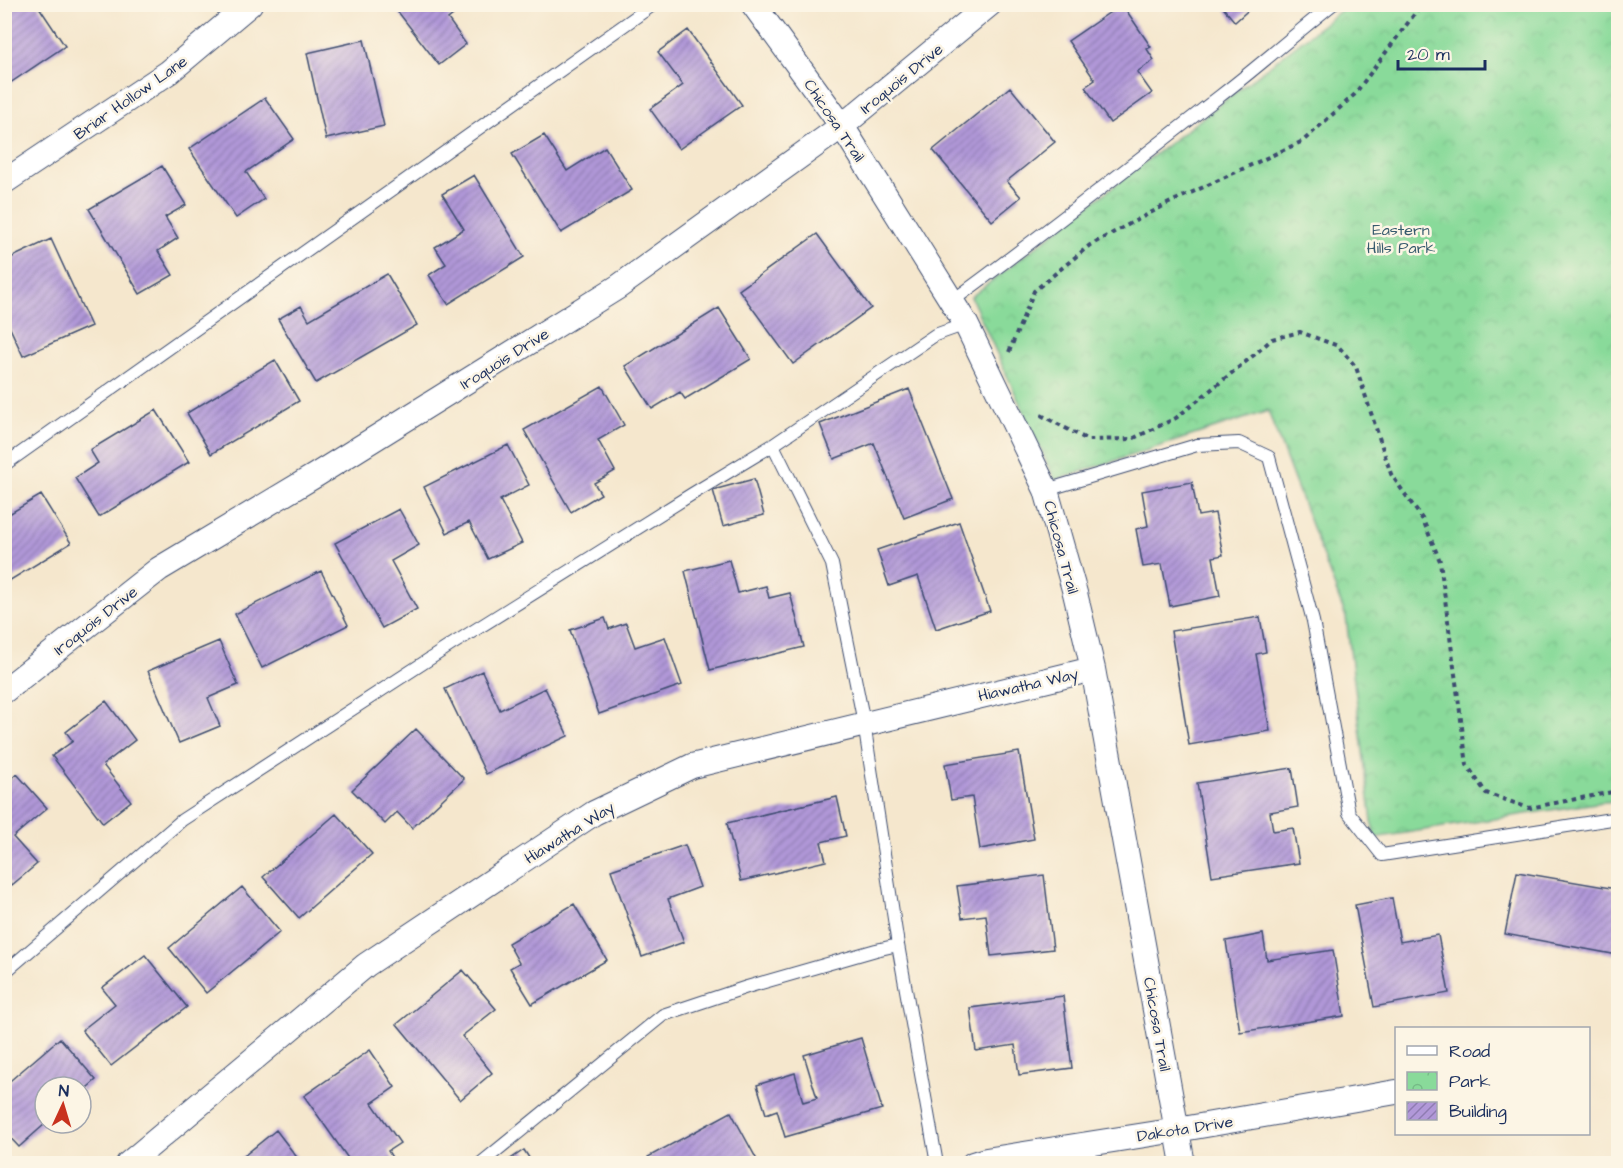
<svg xmlns="http://www.w3.org/2000/svg" width="1623" height="1168" font-family="'Architects Daughter',sans-serif">
<defs>
<pattern id="park-crowns" width="20" height="18" patternUnits="userSpaceOnUse" patternTransform="scale(1.5)"><rect width="20" height="18" fill="#89da9a"/><path d="M2 6a3 3 0 1 1 6 0M12 15a3 3 0 1 1 6 0" fill="none" stroke="#76bb87"/></pattern>
<pattern id="building-hatch" width="6" height="6" patternUnits="userSpaceOnUse" patternTransform="scale(1.5)"><rect width="6" height="6" fill="#b198d8"/><path d="M-1 1l2-2M0 6l6-6M5 7l2-2" fill="none" stroke="#8f7cb2"/></pattern>
</defs>
<rect width="100%" height="100%" fill="#fcf5e5"/>
<filter id="ink" filterUnits="userSpaceOnUse"><feTurbulence type="fractalNoise" baseFrequency=".0167" numOctaves="2"/><feDisplacementMap in="SourceGraphic" scale="12" xChannelSelector="R" yChannelSelector="G"/><feConvolveMatrix kernelMatrix="1 2 1 2 8 2 1 2 1" color-interpolation-filters="sRGB"/></filter>
<filter id="wash" filterUnits="userSpaceOnUse"><feTurbulence type="fractalNoise" baseFrequency=".008" numOctaves="4" result="noise"/><feDisplacementMap in="SourceGraphic" scale="24" xChannelSelector="R" yChannelSelector="G"/><feGaussianBlur stdDeviation="1.35" result="paint"/><feColorMatrix in="noise" values="0 0 0 0 0 0 0 0 0 0 0 0 0 0 0 0 0 1.4 0 .05"/><feComposite in="paint" operator="in"/></filter>
<g filter="url(#wash)">
<rect width="100%" height="100%" fill="#f5e7cd"/>
<path fill="url(#park-crowns)" stroke="#52847c" stroke-width="1.5" d="M1348,5H1618V801L1602,802L1374,838L1346,617L1268,411L1055,480L971,297Z"/>
<g id="blocks">
<path fill="url(#building-hatch)" d="M4,4H37L65,46L4,87Z
M392,4H467L448,19L466,44L439,65Z
M1122,4L1151,47L1147,49L1154,60L1137,72L1152,93L1110,123L1085,87L1095,80L1068,41Z
M1220,4H1255L1235,22Z
M688,30L742,105L679,149L650,109L683,85L658,52Z
M364,40L384,126L326,139L307,53Z
M1010,87L1055,142L1007,181L1021,197L992,221L933,150Z
M265,98L294,139L246,172L264,199L236,218L189,149Z
M544,135L567,171L605,147L632,190L561,233L512,154Z
M162,166L186,205L165,217L178,238L158,251L173,275L140,294L89,209Z
M474,175L524,257L448,304L429,275L446,264L435,247L464,229L442,194Z
M817,234L871,308L793,364L739,290Z
M51,239L91,326L23,356L4,315V261Z
M387,274L417,325L316,383L278,319L301,306L309,320Z
M719,308L751,359L685,399L680,392L652,409L625,366Z
M275,360L299,401L211,454L187,413Z
M602,386L624,425L598,440L615,471L594,483L601,494L571,512L524,430Z
M909,389L953,499L904,518L874,443L834,459L820,424Z
M156,410L189,462L99,517L75,478L98,463L90,450Z
M508,445L529,485L500,500L522,543L488,559L469,522L447,533L424,487Z
M754,479L764,515L723,526L713,490Z
M1192,482L1198,516L1215,513L1223,555L1213,557L1220,596L1170,606L1162,564L1143,567L1136,529L1148,526L1142,491Z
M41,495L71,543L4,584V517Z
M399,509L419,545L391,561L417,609L382,628L335,543Z
M959,522L990,611L936,629L918,576L889,586L877,550Z
M729,560L738,593L766,586L769,598L790,593L804,647L710,670L685,571Z
M321,571L348,625L262,668L235,614Z
M1260,617L1266,652L1256,654L1270,731L1189,745L1171,631Z
M605,618L609,629L626,623L635,647L665,637L682,685L599,714L570,630Z
M219,641L238,685L208,698L220,726L179,743L148,671Z
M482,671L500,710L545,688L568,736L486,774L445,689Z
M106,701L135,740L103,765L131,801L103,823L52,756L73,741L66,732Z
M416,729L464,779L412,828L397,812L385,824L352,790Z
M1019,752L1034,839L980,849L972,797L951,800L945,764Z
M1292,768L1298,807L1270,812L1273,831L1293,828L1299,863L1212,876L1197,783Z
M17,774L47,808L13,837L37,864L12,885L4,876V785Z
M837,797L846,836L821,842L826,861L741,881L727,823Z
M336,814L372,854L299,918L263,877Z
M685,845L700,887L668,899L684,942L642,957L611,870Z
M1517,872L1616,889L1618,886V955L1505,934Z
M1044,875L1053,949L991,956L986,915L962,918L957,886Z
M242,887L280,932L206,993L169,948Z
M1392,898L1400,942L1438,935L1449,993L1374,1007L1355,905Z
M574,904L607,960L532,1004L510,968L519,963L508,943Z
M1263,934L1267,960L1333,950L1344,1016L1240,1032L1226,941Z
M145,955L187,1007L111,1066L82,1030L115,1004L102,988Z
M463,970L496,1009L462,1036L492,1073L460,1100L397,1024Z
M1063,996L1072,1068L1019,1075L1015,1045L976,1051L970,1008Z
M60,1038L96,1080L81,1093V1087H45V1124L19,1147L4,1131V1086Z
M861,1038L882,1109L785,1137L777,1110L766,1114L757,1085L795,1073L803,1102L817,1098L804,1055Z
M370,1050L395,1087L372,1103L400,1143L388,1151L396,1164H352L304,1096Z
M731,1112L757,1160L750,1164H651L648,1157Z
M276,1130L302,1164H234Z
M524,1150L533,1164H503Z
M1618,1157V1164H1606Z
M1515,1160V1164H1496L1495,1162Z"/>
</g>
</g>
<g filter="url(#ink)">
<use href="#blocks" fill-opacity="0" stroke="#3c4b6f" stroke-width="1.5"/>
<g fill="none" stroke-linecap="round" stroke-linejoin="round">
<g stroke="#3c4b6f" stroke-width="14">
<path id="lane" d="M952,301C1043,235 1131,165 1220,96C1258,67 1295,34 1333,4
M773,445L832,564L864,723L898,945L937,1164
M4,465L654,4
M1046,490L1197,445L1239,443L1269,457L1313,621L1349,813L1382,855L1618,818
M4,973L182,820L451,645L692,494L773,445L935,335L966,324
M480,1164L663,1015L747,987L876,950L898,945"/>
</g>
<g stroke="#3c4b6f" stroke-width="26">
<path id="street" d="M753,4L842,126L966,324L1046,490L1075,593L1093,669L1183,1164
M4,182L169,72L250,4
M4,691L159,569L316,475L618,287L842,126L990,4
M128,1164L366,965L594,813L692,766L1093,669
M973,1164L986,1160L1177,1130L1396,1092"/>
</g>
<path stroke="#3c4b6f" stroke-width="4" stroke-dasharray="4.5 4.5" stroke-linecap="butt" d="M1009,352L1034,291L1090,245L1169,203L1303,141L1354,95L1422,4
M1041,415L1088,440L1132,439L1176,418L1254,355L1272,339L1300,332L1338,346L1356,367L1391,474L1423,520L1440,561L1467,765L1486,793L1529,808L1618,791"/>
<use href="#lane" stroke="#fff" stroke-width="12"/>
<use href="#street" stroke="#fff" stroke-width="24"/>
</g>
</g>
<g text-anchor="middle" stroke-width="5" stroke-linejoin="round" paint-order="stroke">
<g font-size="16" fill="#1b2f5e" stroke="#fcf5e5">
<text transform="translate(901 78) rotate(-39)" y="6">Iroquois Drive</text>
<text transform="translate(130 97) rotate(-35)" y="6">Briar Hollow Lane</text>
<text transform="translate(835 120) rotate(56)" y="6">Chicosa Trail</text>
<text transform="translate(504 358) rotate(-32)" y="6">Iroquois Drive</text>
<text transform="translate(1062 547) rotate(75)" y="6">Chicosa Trail</text>
<text transform="translate(95 620) rotate(-38)" y="6">Iroquois Drive</text>
<text transform="translate(1028 684) rotate(-13)" y="6">Hiawatha Way</text>
<text transform="translate(569 832) rotate(-32)" y="6">Hiawatha Way</text>
<text transform="translate(1158 1024) rotate(80)" y="6">Chicosa Trail</text>
<text transform="translate(1185 1128) rotate(-9)" y="6">Dakota Drive</text>
</g>
<g font-size="16" fill="#365a6d" stroke="#fcf5e5">
<text x="1401" y="235">Eastern<tspan x="1401" dy="18">Hills Park</tspan></text>
</g>
</g>
<rect width="1623" height="1168" fill="none" stroke="#fcf5e5" stroke-width="24"/>
<rect x="1395" y="1027" width="195" height="108" fill="#fcf5e5" stroke="#a2a6af" stroke-width="1.5"/>
<rect x="1407" y="1046" width="30" height="9" fill="#ffffff" stroke="#a2a6af" stroke-width="1.5"/>
<text x="1449" y="1057" font-size="18" fill="#1b2f5e">Road</text>
<rect x="1407" y="1072" width="30" height="18" fill="url(#park-crowns)" stroke="#a2a6af" stroke-width="1.5"/>
<text x="1449" y="1087" font-size="18" fill="#1b2f5e">Park</text>
<rect x="1407" y="1102" width="30" height="18" fill="url(#building-hatch)" stroke="#a2a6af" stroke-width="1.5"/>
<text x="1449" y="1117" font-size="18" fill="#1b2f5e">Building</text>
<g transform="translate(63 1105) rotate(4)"><circle r="28" fill="#fcf5e5" stroke="#a2a6af" stroke-width="1.5"/>
<path d="M0-4.5L10 22L0 15L-10 22Z" fill="#c8321e"/>
<text y="-9" font-size="16" font-weight="bold" text-anchor="middle" fill="#1b2f5e">N</text>
</g>
<path d="M1398 60v9h87v-9" fill="none" stroke="#1b2f5e" stroke-width="3"/>
<text x="1407" y="60" font-size="18" fill="#1b2f5e" stroke="#fcf5e5" stroke-width="4.5" paint-order="stroke">20 m</text>
</svg>
